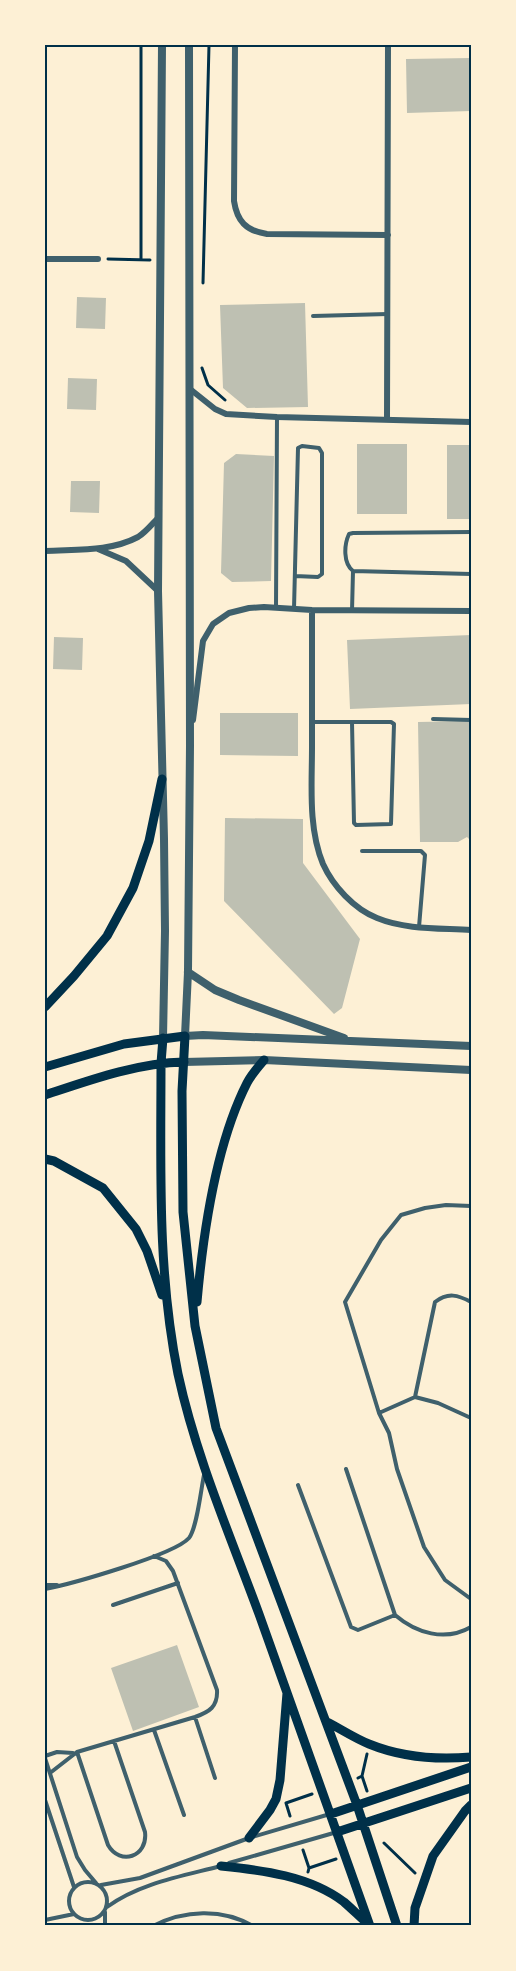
<svg xmlns="http://www.w3.org/2000/svg" width="516" height="1971" font-family="'Alegreya Sans',sans-serif">
<rect width="100%" height="100%" fill="#fdf0d5"/>
<path fill="#bec0b2" d="M471,58V111L407,113L406,59Z
M77,297L106,298L105,329L76,328Z
M305,303L308,407L247,408L223,388L220,305Z
M68,378L97,379L96,410L67,409Z
M357,444H407V514H357Z
M447,445H471V519H447Z
M236,454L274,456L271,581L232,582L221,573L224,463Z
M71,481H100L99,513L70,512Z
M471,635V704L350,709L347,640Z
M54,637L83,638L82,670L53,669Z
M220,713H298V756L220,755Z
M471,721V841L467,837L458,842H420L418,722Z
M225,818L303,819V863L360,939L342,1008L334,1014L224,901Z
M177,1645L199,1707L133,1731L111,1668Z"/>
<g fill="none" stroke-linecap="round" stroke-linejoin="round">
<path stroke="#003049" stroke-width="3" d="M141,45V260
M108,259L150,260
M203,283L209,45
M202,368L208,385L225,400
M362,1776L367,1754
M358,1778L362,1776L367,1791
M290,1816L286,1803L312,1794
M384,1843L415,1873
M303,1850L309,1868L308,1872
M309,1868L336,1859"/>
<path stroke="#3f606c" stroke-width="4" d="M313,316L388,314
M471,532L353,533L349,534C344,545 343,563 353,571L471,574
M276,608L277,417
M294,609L298,448L302,446L319,448L322,453V574L318,577L295,576
M352,611L353,571
M433,719L471,720
M312,722H391L394,724L391,824L356,825L354,823L352,722
M362,851H421L425,855L419,927
M471,1206L446,1205L425,1208L401,1215L381,1240L345,1302L379,1413L389,1433L397,1469L424,1547L445,1580L471,1599
M415,1397L435,1302C448,1292 458,1295 471,1302
M379,1413L415,1397L438,1403L471,1418
M346,1469L395,1615C416,1633 445,1642 471,1627
M298,1485L351,1627L358,1630L395,1615
M45,1585H57
M45,1589C71,1584 174,1555 189,1538C197,1528 201,1489 204,1475
M113,1605L178,1583
M195,1717L215,1778
M154,1730L184,1815
M77,1752L108,1845C120,1866 148,1857 145,1832L114,1741
M45,1756L57,1752L73,1753
M45,1758L77,1857L85,1870L96,1883
M50,1773L77,1752L195,1717C209,1712 218,1707 217,1690L173,1571L166,1561L154,1556
M45,1800L74,1887
M229,1863L337,1832
M69 1901a19 19 0 1 1 38 0a19 19 0 1 1-38 0Z
M101,1885L140,1878L249,1838L330,1814
M107,1907C140,1883 183,1876 221,1866
M105,1912V1926
M45,1920L74,1914
M153,1926C184,1910 222,1908 253,1926"/>
<path stroke="#3f606c" stroke-width="6" d="M235,45L234,201C237,221 246,231 267,234L388,235
M45,259H98
M190,389L215,409L226,414L277,417L471,422
M387,419L388,45
M98,549L126,561L158,591
M45,551C75,549 110,552 138,537C146,532 152,524 158,518
M312,610C312,656 312,701 312,747C312,785 308,828 323,864C333,886 354,909 377,918C406,930 440,928 471,930
M193,720L203,641L213,624L229,613L249,608L264,607L312,610L471,611"/>
<path stroke="#3f606c" stroke-width="8" d="M162,45L158,591L164,839L165,931L163,1038
M189,45L190,745L188,972L185,1036L203,1035L471,1046
M188,972L215,990L239,1000L344,1038
M184,1062L264,1060L471,1070"/>
<path stroke="#003049" stroke-width="9" d="M45,1007L74,976L107,936L133,888L149,841L162,779
M163,1038L161,1063C161,1167 157,1271 178,1374C196,1457 230,1535 259,1614C297,1718 334,1822 370,1926
M45,1067L124,1044L185,1036L182,1091L183,1212L195,1326L216,1428L357,1805L397,1926
M45,1095C90,1080 137,1063 184,1062
M45,1159L54,1161L103,1188L136,1229L147,1251L162,1295
M197,1302C203,1234 216,1144 247,1083C251,1075 258,1067 264,1060
M327,1722C341,1729 354,1738 369,1744C401,1757 437,1760 471,1757
M331,1814L471,1767
M337,1832L471,1788
M249,1838L270,1810L276,1799L280,1780L287,1693
M221,1866C262,1870 310,1876 344,1902C352,1909 360,1917 368,1924
M414,1926L415,1908L433,1856L465,1811L471,1805"/>
</g>
<rect width="516" height="1971" fill="none" stroke="#fdf0d5" stroke-width="93"/>
<rect x="46" y="46" width="424" height="1878" fill="none" stroke="#003049" stroke-width="2"/>
</svg>
